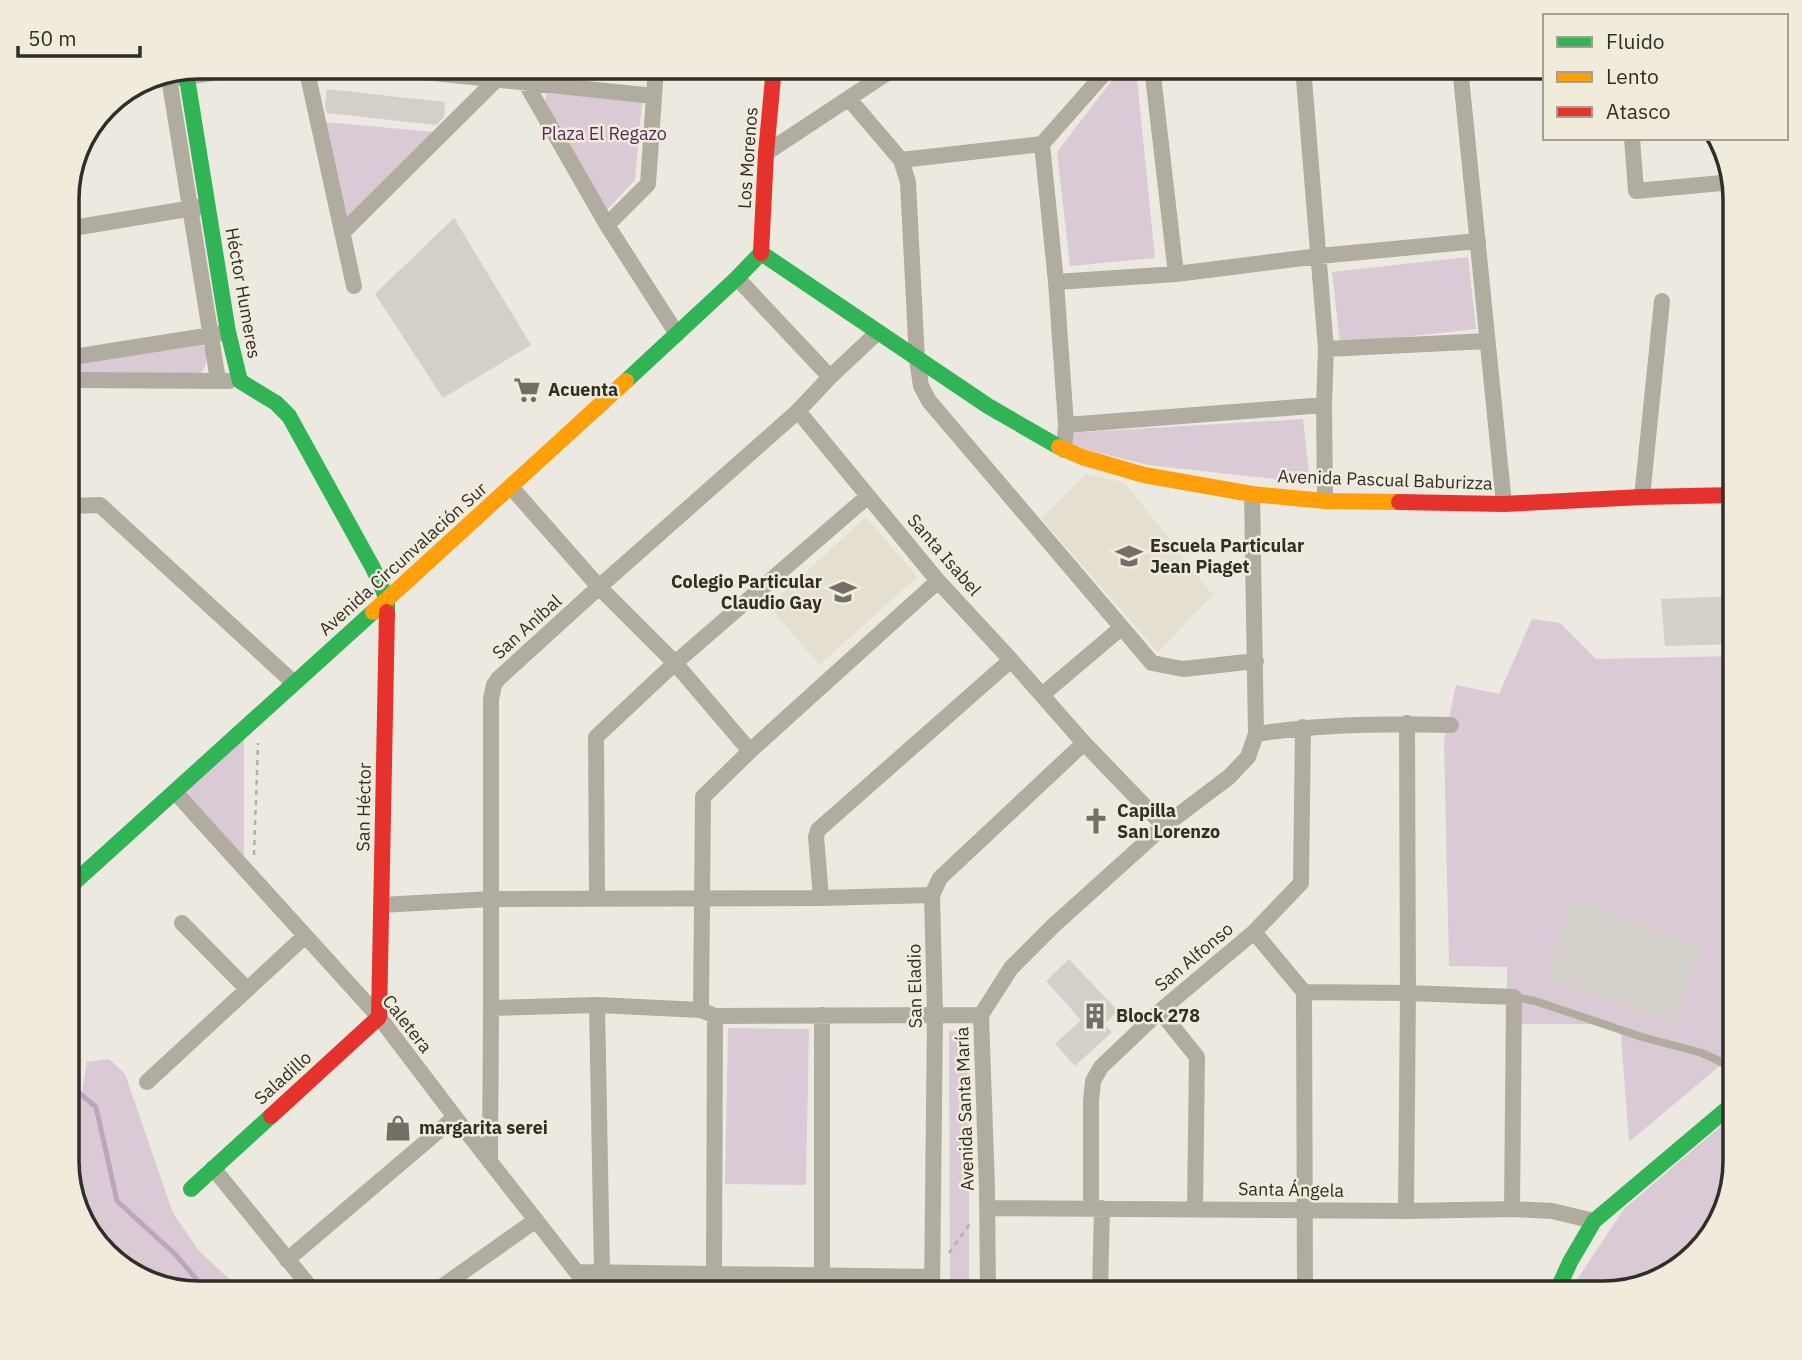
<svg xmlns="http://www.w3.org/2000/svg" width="1802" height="1360" font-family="'IBM Plex Sans',sans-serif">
<rect width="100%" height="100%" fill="#ece9e0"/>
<path fill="#e4dfce" d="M1087,474L1125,483L1213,595L1158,652L1041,518Z
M866,517L917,577L819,665L769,606Z"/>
<path fill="#dacad6" d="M1119,71L1137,79L1155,258L1070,266L1057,152Z
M546,93L642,102L635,180L606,211L545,105Z
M325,122L435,132L345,220Z
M1468,257L1476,329L1340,344L1332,272Z
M199,344L205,347C208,359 207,365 200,374L67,373V366Z
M1303,419L1310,483L1148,465L1072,446L1069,433Z
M1532,619L1560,623L1596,659L1735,656V1053L1629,1142L1620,1024H1507V967L1449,966L1444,741L1456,685L1499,694Z
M244,734V861L182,789Z
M728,1028L809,1029L806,1185L725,1184Z
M949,1031L969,1032V1293H950Z
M109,1059L125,1074L173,1213L199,1251L235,1284L241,1293H199L126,1269L116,1264L80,1220L67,1169V1113L81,1098L87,1062Z
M1735,1114V1161L1708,1242L1661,1280L1603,1293H1589L1576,1281L1624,1209Z"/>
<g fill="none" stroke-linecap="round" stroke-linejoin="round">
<path stroke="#bea5be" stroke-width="5" d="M67,1083L96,1107L117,1201L176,1255L208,1293"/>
</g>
<path fill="#d2d0c9" d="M327,89L445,102L444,117L436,125L327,113L325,106Z
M454,218L531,345L443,398L375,294Z
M1735,596V644L1665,646L1661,599Z
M1573,900L1702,946L1674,1024L1545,978Z
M1069,959L1118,1011L1104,1024L1112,1032L1075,1066L1055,1044L1081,1020L1046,981Z"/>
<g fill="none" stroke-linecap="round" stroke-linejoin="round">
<path stroke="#b3afa6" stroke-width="2.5" stroke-dasharray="5 5" stroke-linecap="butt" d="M254,855L258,743
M949,1253L972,1221
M1582,1282L1589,1293"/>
<path stroke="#b0ada0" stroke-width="8" d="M1514,997L1535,1001L1642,1037L1702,1053L1730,1066L1735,1071"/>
<path stroke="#b0ada0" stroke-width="16" d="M306,67L354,286
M375,67L654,96
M1152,67L1176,274
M1303,67L1326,349L1324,405L1325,501
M1460,67L1504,504
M169,78L218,380
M177,78L256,67
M525,82L607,225L677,334
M849,99L901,160L908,182L917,360L921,386L929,401L1152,663L1183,669L1256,661
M1632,138L1636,191L1732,182
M1042,144L1056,282L1066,425L1064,450
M1042,144L1110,67
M766,153L896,67
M901,160L1042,144
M607,225L648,184L656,67
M67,229L199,207
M342,233L497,79
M737,278L830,377
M1056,282L1176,274L1319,256L1478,241
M1326,349L1487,341
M67,358L218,334
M67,380L229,381
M798,411L938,581L1011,660L1084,743L1164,826
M1066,425L1324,405
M511,487L599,587L675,663L750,751
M1642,497L1662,301
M67,506L100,505L294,683
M1042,695L1121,628
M1256,734C1321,724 1386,723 1451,725
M175,792L379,1017L455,1117L593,1293
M821,898L816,837L818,830L1011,660
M597,899L596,737L675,663L868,496
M381,905L491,899L821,898L932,895
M182,923L247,989
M1254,932L1304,992
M1304,992L1408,993L1514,997L1512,1209
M1304,992L1305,1293
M597,1005L602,1272
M491,1008L597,1005L701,1010L715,1016L981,1015
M701,1010L703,797L750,751L938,581
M1160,1011L1197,1057L1195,1208
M822,1015V1293
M147,1082L305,936
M490,1162L491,1008V699L494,685L498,679L599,587L798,411L830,377L877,333
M213,1168L315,1293
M987,1208L1406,1211L1512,1209L1552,1211L1594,1221
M1091,1209V1101L1093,1081L1101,1067L1160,1011L1254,932L1301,883L1303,727
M1406,1211L1408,993L1407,723
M287,1260L455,1117
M578,1272L932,1277
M714,1275L715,1016
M433,1293L536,1220
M932,1293L935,1015L932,895L940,878L1084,743
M988,1293L987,1188L981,1015L1011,968L1053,926L1164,826L1229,777L1248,757L1256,734L1252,494
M1100,1293L1102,1208"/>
<path stroke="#30b455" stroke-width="16" d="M186,72L228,332L240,381L276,403L289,416L373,568L387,599V612
M761,253L988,406L1059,447
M626,381L737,278L761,253
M67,889L373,612
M191,1189L271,1116
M1556,1293L1570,1262L1594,1221L1735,1102"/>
<path stroke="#ff9f0a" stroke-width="16" d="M1059,447L1082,457L1144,475L1252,494L1325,501L1399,502
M373,612L626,381"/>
<path stroke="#e5322d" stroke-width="16" d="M761,253L766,153L774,67
M1399,502L1504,504L1642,497L1735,495
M271,1116L379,1017L387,612"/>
</g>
<defs>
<g id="supermarket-bare" transform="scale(2.1)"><path d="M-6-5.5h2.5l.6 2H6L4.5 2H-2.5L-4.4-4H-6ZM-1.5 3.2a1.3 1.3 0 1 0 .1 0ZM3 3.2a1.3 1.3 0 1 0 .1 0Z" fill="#726f68" stroke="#f1ebdb" stroke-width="2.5" paint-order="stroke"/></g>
<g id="school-bare" transform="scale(2.1)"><path d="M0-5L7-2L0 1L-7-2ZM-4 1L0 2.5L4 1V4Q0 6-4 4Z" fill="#726f68" stroke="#f1ebdb" stroke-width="2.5" paint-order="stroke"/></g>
<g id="church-bare" transform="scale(2.1)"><path d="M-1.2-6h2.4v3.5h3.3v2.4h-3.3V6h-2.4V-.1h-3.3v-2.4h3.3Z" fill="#726f68" stroke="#f1ebdb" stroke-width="2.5" paint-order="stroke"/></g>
<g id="building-bare" transform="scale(2.1)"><path d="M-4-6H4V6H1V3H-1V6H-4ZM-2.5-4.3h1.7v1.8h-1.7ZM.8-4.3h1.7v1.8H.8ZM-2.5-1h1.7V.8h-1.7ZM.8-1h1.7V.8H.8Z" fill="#726f68" stroke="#f1ebdb" stroke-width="2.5" paint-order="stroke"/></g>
<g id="shop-bare" transform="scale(2.1)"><path d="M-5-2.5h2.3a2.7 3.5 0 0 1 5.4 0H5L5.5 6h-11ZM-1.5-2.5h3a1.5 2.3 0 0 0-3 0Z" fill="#726f68" stroke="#f1ebdb" stroke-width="2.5" paint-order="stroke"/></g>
</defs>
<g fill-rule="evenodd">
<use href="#supermarket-bare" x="527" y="390"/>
<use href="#school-bare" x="1129" y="556"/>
<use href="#school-bare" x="843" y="592"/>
<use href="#church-bare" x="1096" y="821"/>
<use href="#building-bare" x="1095" y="1016"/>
<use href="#shop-bare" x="398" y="1128"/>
</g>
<g text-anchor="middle" stroke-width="5" stroke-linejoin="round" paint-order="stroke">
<g font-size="18" fill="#572b5d" stroke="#f1ebdb">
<text x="604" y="140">Plaza El Regazo</text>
</g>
<g font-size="18" fill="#302e28" stroke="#f1ebdb">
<text transform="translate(748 158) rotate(-86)" y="6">Los Morenos</text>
<text transform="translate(243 293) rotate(80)" y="6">Héctor Humeres</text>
<text transform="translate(1385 480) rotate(2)" y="6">Avenida Pascual Baburizza</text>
<text transform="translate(944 555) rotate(49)" y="6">Santa Isabel</text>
<text transform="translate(403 559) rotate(-42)" y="6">Avenida Circunvalación Sur</text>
<text transform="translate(527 627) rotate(-42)" y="6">San Aníbal</text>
<text transform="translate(364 807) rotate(-89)" y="6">San Héctor</text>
<text transform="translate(1194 957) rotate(-40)" y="6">San Alfonso</text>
<text transform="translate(915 986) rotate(-91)" y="6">San Eladio</text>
<text transform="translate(407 1024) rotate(52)" y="6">Caletera</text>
<text transform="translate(283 1078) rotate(-42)" y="6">Saladillo</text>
<text transform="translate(965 1109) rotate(-92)" y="6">Avenida Santa María</text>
<text transform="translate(1291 1190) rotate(1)" y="6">Santa Ángela</text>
</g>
<g font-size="18" font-weight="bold" fill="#302e28" stroke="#f1ebdb" text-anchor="start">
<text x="548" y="396">Acuenta</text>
<text x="1150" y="552">Escuela Particular<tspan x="1150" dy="21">Jean Piaget</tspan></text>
<text x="822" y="588" text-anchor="end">Colegio Particular<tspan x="822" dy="21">Claudio Gay</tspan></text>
<text x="1117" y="817">Capilla<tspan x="1117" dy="21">San Lorenzo</tspan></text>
<text x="1116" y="1022">Block 278</text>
<text x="419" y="1134">margarita serei</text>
</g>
</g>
<path d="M0 0H1802V1360H0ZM199 79H1603A120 120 0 0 1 1723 199V1161A120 120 0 0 1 1603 1281H199A120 120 0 0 1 79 1161V199A120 120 0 0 1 199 79Z" fill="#f1ebdb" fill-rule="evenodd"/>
<path fill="none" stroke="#302e28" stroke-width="3.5" d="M199 79H1603A120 120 0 0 1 1723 199V1161A120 120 0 0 1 1603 1281H199A120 120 0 0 1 79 1161V199A120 120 0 0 1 199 79Z"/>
<rect x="1543" y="14" width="245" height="126" fill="#f1ebdb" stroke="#a49f93" stroke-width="2"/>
<rect x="1557" y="37" width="35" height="10" fill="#30b455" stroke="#a49f93" stroke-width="2"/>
<text x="1606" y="49" font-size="21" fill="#302e28">Fluido</text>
<rect x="1557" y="72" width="35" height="10" fill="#ff9f0a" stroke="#a49f93" stroke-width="2"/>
<text x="1606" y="84" font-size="21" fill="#302e28">Lento</text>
<rect x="1557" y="107" width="35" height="10" fill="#e5322d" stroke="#a49f93" stroke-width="2"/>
<text x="1606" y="119" font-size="21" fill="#302e28">Atasco</text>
<path d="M18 46v10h122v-10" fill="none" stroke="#302e28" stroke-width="3.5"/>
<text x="28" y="46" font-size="21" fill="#302e28" stroke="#f1ebdb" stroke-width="5" paint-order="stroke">50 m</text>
</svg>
